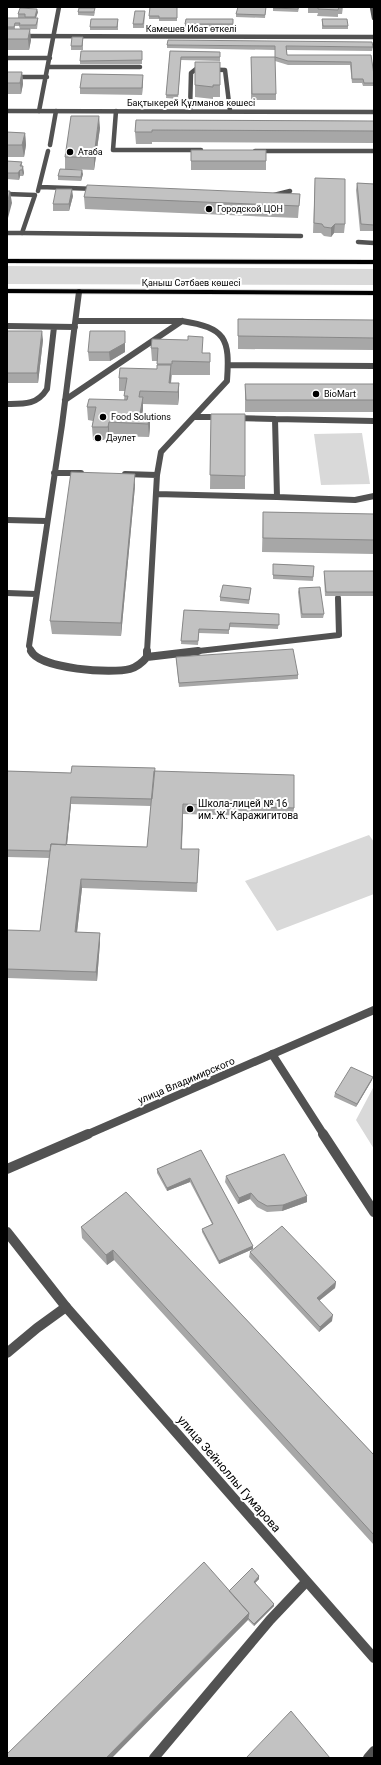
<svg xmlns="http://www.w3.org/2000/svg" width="381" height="1765" font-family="Roboto,sans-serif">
<rect width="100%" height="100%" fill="#fff"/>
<path fill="#d9d9d9" d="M7,266L374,269V285L7,284Z
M362,433L370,484L321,485L314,434Z
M369,835L374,842V894L277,931L245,881Z
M374,1086V1149L356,1120Z"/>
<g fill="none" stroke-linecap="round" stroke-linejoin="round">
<g stroke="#dbdbdb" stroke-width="2">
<path id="primary" d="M7,259L374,260V264L7,263Z
M7,289L374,291V295L7,293Z"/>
</g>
<path stroke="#525252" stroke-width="4.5" d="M7,58H50
M48,67H140
M7,77H47
M39,111L59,7
M116,111L113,150H201
M190,111L191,73L196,69L225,70L230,111
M50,145L56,111
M255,151H374
M40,187L97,189
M38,191L48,151
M274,195L290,191
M22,233L301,236
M358,242L374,243"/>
<path stroke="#525252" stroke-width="6" d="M76,321H182C226,328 230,338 227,381L161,452L157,475L147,652
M7,326L75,327
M229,365L374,366
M65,400L182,321
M7,404C24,404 37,405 47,389L54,327
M194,417H222
M234,418L275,419
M54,473H81
M125,474L157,475
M156,494L277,497L275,419L374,421
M277,497L355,500L374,496
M7,520L46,521
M7,593L36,594
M32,652L29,646L62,425L79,292
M190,652L339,635L338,598"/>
<path stroke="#525252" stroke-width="8" d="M31,651C40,669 112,674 130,669C137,667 142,663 147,657V651
M147,657L198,651
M272,1054L324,1135"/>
<path stroke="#525252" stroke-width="10" d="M323,1134L374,1212
M7,1353L37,1328L66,1307
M154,1758L270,1620L306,1582
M368,1758L374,1751"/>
<path stroke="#525252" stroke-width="4.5" d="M372,7L374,18
M7,36L374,37
M7,111L374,112
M7,194L35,195L22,233H7"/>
<path stroke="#525252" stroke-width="10" d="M7,1232L66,1307L374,1658"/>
<path stroke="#525252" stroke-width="8" d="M86,1135L374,1010"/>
<path stroke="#525252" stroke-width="10" d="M7,1169L88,1134"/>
<use href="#primary" fill="#000" fill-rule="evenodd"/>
</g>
<path fill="#a7a7a7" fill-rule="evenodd" d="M177,7V21H159V19H149V16Z
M266,7L265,18L236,17V14Z
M308,7H343L342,14H338V17L317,16L318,13H308Z
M273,8H299L298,12L273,11Z
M145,11L144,28H133V24Z
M38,12L36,18H38V21L37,29H20L19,26H15V29L31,40L29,50H7V18H18V14Z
M78,12H95L94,16L78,15Z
M118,19V30H90V27Z
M233,19V28L185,27V24Z
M322,19L348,26V29H322Z
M83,40V50H71V46Z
M167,45L373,47L372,51L287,50V55H371L374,75V86H363L362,83H352L350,65H288L275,61V50L167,48Z
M142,51V64H80V61Z
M170,51L220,52V61L181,60L178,99L166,98Z
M251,57L276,94V100H251Z
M195,62H220V97H213V99L195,97Z
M7,72H22L23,84L21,94H7Z
M143,81L142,95L80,94V88Z
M136,120L374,121V143L152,142V144H136L135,132Z
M100,128L94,170L68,169L83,174L81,181L58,180V176L65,169V157Z
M7,132L25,133L26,145L24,157H8L7,160Z
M191,150L266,161V170H191Z
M7,161L22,162V166L24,173L23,176H20L19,180L7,179Z
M315,178L345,224L344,233H334L331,237L324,236L321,233H313Z
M357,183L374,184V231H360L356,190Z
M300,194L298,218L85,209L84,197Z
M73,196L69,211H53V204Z
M238,319L374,320V350L238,349Z
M7,331L43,340L38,383H7Z
M152,339L203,353H210V375H172L171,383H179V396L178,405L143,404L142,414H150V427L149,437L109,436L108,440H93L92,427L93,421L88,420L87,407L124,400L125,391H119V378L157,369V361H152L151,348Z
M125,340V352L110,361H89L88,352Z
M245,384H374V412H245Z
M211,414L245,476V489H210Z
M135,486L121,636L52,634L50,621Z
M263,512L374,514V554L262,552Z
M273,564L314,566L313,581L273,579Z
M324,571H374V596H325L324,575Z
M251,588L249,604L220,601V597Z
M299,588L324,614L323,618H301L298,592Z
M184,610L279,614L278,629L229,627V634L199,633L198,645L181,644Z
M176,657L298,675V679L179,687Z
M7,771L71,773L155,771L294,808L293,817L183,814L182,849H199L197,892L82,888L77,932L100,933V942L97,981L7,978V930L40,931L49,858L7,857ZM71,804L151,806L147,847L67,845Z
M372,1080L356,1107L334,1097L335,1093Z
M201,1150L253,1246V1249L219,1264L202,1232V1229L212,1224L190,1182L167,1191L157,1173V1169Z
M226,1176L307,1202L282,1211L267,1212L257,1207L250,1199L238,1204L225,1182Z
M126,1192L374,1455V1545L114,1260L107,1265L82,1238L81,1227Z
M250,1252L336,1282L335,1288L319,1301L332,1321L319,1332L249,1257Z
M259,1576V1579L255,1583L274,1604V1606L254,1626L248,1620L229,1591Z"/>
<path fill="#888" d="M37,9L38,12L35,20V17Z
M30,29L31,40L29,50L28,39Z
M22,72L23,84L21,94L20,83Z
M143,75V81L142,95V88Z
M99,116L100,128L94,170V157Z
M25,133L26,145L24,157L22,145Z
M7,147L8,157L7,160Z
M23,166L24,173L23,176L22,170Z
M20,170V176L19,180L18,173Z
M82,170L83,174L81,181V177Z
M72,189L73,196L69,211V204Z
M10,191L12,203L8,218L7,205Z
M335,224L334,233L331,237V228Z
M42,331L43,340L38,383L37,373Z
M125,331V352L110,361L109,352Z
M171,365V379L170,392L169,383Z
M179,383V396L178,405V392Z
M143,397V410L141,424L140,414Z
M150,414V427L149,437L148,424Z
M109,422V436L108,440V427Z
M135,474V486L121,636V623Z
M71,797V804L66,854L65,847Z
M183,804V814L181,858V849Z
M81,879L82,888L76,941L75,932Z
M100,933V942L97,981L96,972Z
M373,1077L372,1080L356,1107L357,1104Z
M190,1178V1182L167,1191V1188Z
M251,1193L250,1199L238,1204L239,1198Z
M307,1196V1202L282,1211L283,1205Z
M253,1246V1249L219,1264V1261Z
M113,1250L114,1260L107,1265L106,1255Z
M336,1282L335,1288L316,1303L317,1298Z
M333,1315L332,1321L319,1332L320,1327Z
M259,1576V1579L254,1584V1582Z
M274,1604V1606L254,1626V1624Z
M249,1613L248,1620L112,1758H106Z"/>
<path fill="#c2c2c2" stroke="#888" d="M150,7H177V18H159V16H149Z
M238,7H266L265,15L236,14Z
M274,7H298V9L273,8Z
M314,7H342V8L339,7L338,10L318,9V7Z
M20,8L37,9L35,17H25V14H18Z
M79,8H95L94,12H78Z
M135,11H145L143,24H133Z
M7,18H38L36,25H19L20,23H15L14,27H7Z
M91,19H118L117,27H90Z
M186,19H233V24H185Z
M322,19H347L348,26H323Z
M7,29H30L28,39H7Z
M72,37H83L82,46H71Z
M168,40L372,42L373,47L286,46L287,55H371L374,75V83H364L363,79H352L351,62L288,61L275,57V46L167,45Z
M81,51H142V60L80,61Z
M170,51L220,52V57H181L178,95H166Z
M251,57H275L276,94H252Z
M195,62H220V85H213V87L195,85Z
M7,72H22L20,83H7Z
M82,74L143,75L142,88H80Z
M71,116H99L94,157H65Z
M136,120L374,121V131L152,130V132H135Z
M7,132L25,133L22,145H7Z
M191,150H266V161H191Z
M7,161L22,162L20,166H23L22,170H20L18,173H7Z
M60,169L82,170L81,177L58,176Z
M315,178L345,179V224H335L331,228L324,227L322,224L314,223Z
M357,183L374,184V225L361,224Z
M87,185L300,194L299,206L84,197Z
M56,189H72L69,204H53Z
M7,191H10L7,205Z
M238,319L374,320V338L238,336Z
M7,331H42L37,373H7Z
M90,331H125V343L109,352H88Z
M188,336L203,337L202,353H210V362L172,361V364H157L158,348H151L152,339L188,340Z
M157,365H171L169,383H179L178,392L140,391L139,397H143L140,414H150L148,424L109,422L108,427H92L96,407H87L89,399L127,400L128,396H124L127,378H119L120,368L157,369Z
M245,384H374V400H246Z
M211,414H245V476L210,475Z
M71,472L135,474L121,623L50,621Z
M263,512L374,514V540L263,538Z
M273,564L314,566L313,577L273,575Z
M324,571H374V592H326Z
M223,585L251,588L249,600L220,597Z
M320,587L324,614H302L299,588Z
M184,610L279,614V625L230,623L229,630L199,629L198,641H181Z
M293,649L298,675L179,683L176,657Z
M72,766L155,768L152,799L71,797L66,845L51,844L50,851L7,850V771L71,773Z
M154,771L294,775V808L183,804L181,849H199L197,883L81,879L75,932L100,933L96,972L7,969V930L40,931L51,844L147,847Z
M351,1067L373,1077L357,1104L335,1093Z
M201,1150L253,1246L219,1261L202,1229L213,1224L190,1178L167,1188L157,1169Z
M284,1154L307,1196L283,1205L267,1206L258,1201L251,1193L239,1198L226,1176Z
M126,1192L374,1455V1535L113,1250L106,1255L81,1227Z
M282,1226L336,1282L317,1298L333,1315L320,1327L250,1252Z
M204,1562L249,1613L106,1758H7V1754Z
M252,1568L259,1576L254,1582L274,1604L254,1624L248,1618L249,1613L229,1591Z
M291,1711L330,1758H246Z"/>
<g fill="#000" stroke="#fff" stroke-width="1.5">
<circle cx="70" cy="152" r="4"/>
<circle cx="209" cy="209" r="4"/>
<circle cx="316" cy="394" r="4"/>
<circle cx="103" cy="417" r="4"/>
<circle cx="98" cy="438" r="4"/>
<circle cx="190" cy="809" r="4"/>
</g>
<g text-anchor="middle" stroke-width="4" stroke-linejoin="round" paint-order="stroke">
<g font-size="9" fill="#000" stroke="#fff">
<text x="191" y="32">Камешев Ибат өткелі</text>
<text x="191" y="106">Бақтыкерей Құлманов көшесі</text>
<text x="191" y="286">Қаныш Сәтбаев көшесі</text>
</g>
<g font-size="9" fill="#000" stroke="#fff" text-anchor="start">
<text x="78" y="155">Атаба</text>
<text x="217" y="212">Городской ЦОН</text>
<text x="324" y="397">BioMart</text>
<text x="111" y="420">Food Solutions</text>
<text x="106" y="441">Дәулет</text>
</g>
<g font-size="10" fill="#000" stroke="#fff" text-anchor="start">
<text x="198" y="807">Школа-лицей № 16<tspan x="198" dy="12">им. Ж. Каражигитова</tspan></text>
</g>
<g font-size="10" fill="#000" stroke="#fff">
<text transform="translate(186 1080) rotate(-23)" y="4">улица Владимирского</text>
</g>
<g font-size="12" fill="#000" stroke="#fff">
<text transform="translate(229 1474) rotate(49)" y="4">улица Зейноллы Гумарова</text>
</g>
</g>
<rect width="381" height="1765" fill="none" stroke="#000000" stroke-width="16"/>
</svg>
